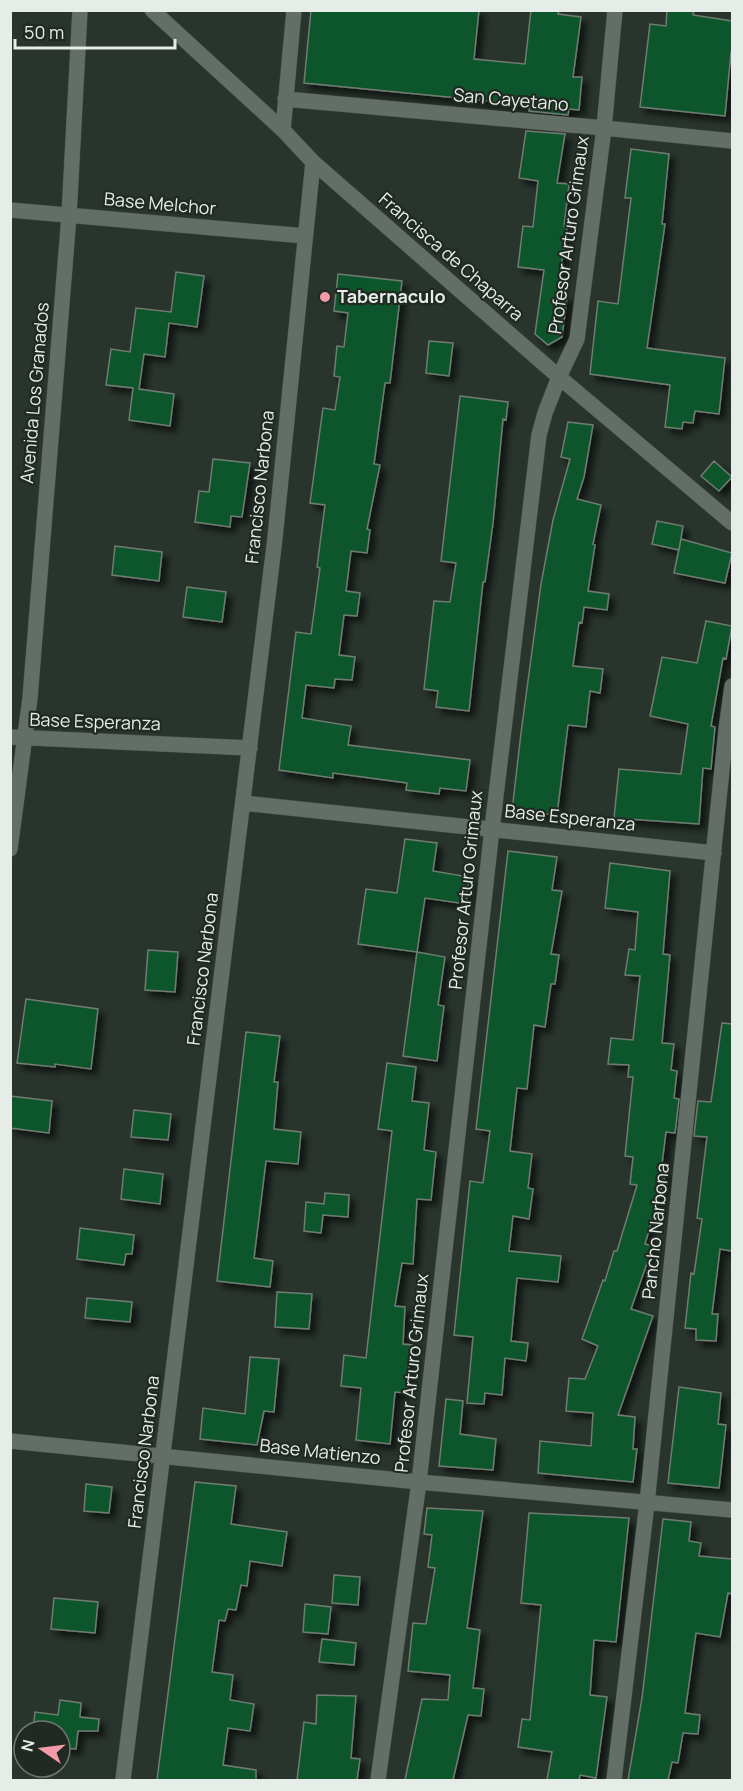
<svg xmlns="http://www.w3.org/2000/svg" width="743" height="1791" font-family="Manrope,sans-serif">
<defs>
<filter id="shadow"><feDropShadow dx="5.5" dy="5.5" stdDeviation="3" flood-color="#0009"/></filter>
</defs>
<rect width="100%" height="100%" fill="#29342c"/>
<path fill="#0e552c" stroke="#6f7c72" stroke-width="1.5" filter="url(#shadow)" d="M311,10H479L474,59L525,64L531,10H559L558,14L581,17L573,77H582L579,110L569,109L568,115L529,111L530,105L304,83Z
M667,10H694L693,15L732,21V52H731L725,116L640,107L650,24L666,26Z
M526,131L565,134L557,183L569,184L564,226L567,227L557,295L567,297L562,337L548,345L535,334L544,270L518,267L523,226L533,227L538,181L519,178Z
M631,149L669,154L662,224H665L647,348L725,358L719,414L695,411L693,423L683,422L682,429L665,427L670,385L590,374L598,301L618,304L631,198H625Z
M176,272L204,276L197,327L169,323L165,357L144,354L139,389L174,394L170,426L129,420L133,388L106,385L111,349L130,352L136,308L171,312Z
M338,274L402,281L390,383H385L374,464L380,465L367,529L370,530L367,553L351,551L346,591L360,593L357,616L344,615L339,655L355,657L352,680L335,679L334,688L306,685L302,718L351,726L348,745L470,760L466,791L440,788L439,794L406,790L407,783L333,773V778L279,770L296,632L311,634L320,568L317,567L325,505L310,503L323,408L335,410L340,377L334,376L337,346L344,347L348,313L334,311Z
M429,341L453,343L449,376L426,373Z
M460,396L508,402L506,420L503,419L493,523L485,582H483L469,711L436,707L438,691L424,689L434,601L450,602L456,563L441,561Z
M568,422L593,425L584,477L577,499L601,505L593,544L595,545L588,591L609,594L607,610L584,607L582,623L579,622L573,666L603,669L600,693L590,691L586,727L568,725L557,815L512,811L521,733L541,584L553,520L570,459L561,457Z
M213,459L250,463L242,517L231,516L230,527L195,522L199,491L209,492Z
M714,461L732,477L719,491L701,476Z
M657,521L683,526L679,550L652,544Z
M681,539L732,553L725,583L674,573Z
M115,546L162,552L159,581L112,575Z
M187,587L226,592L222,622L183,617Z
M706,621L732,626L726,659L723,658L711,726L715,727L711,769L703,768L699,824L614,818L619,769L681,774L688,724L650,716L662,657L697,663Z
M405,839L437,843L433,871L469,877L466,904L425,898L417,952L358,944L366,889L397,893Z
M508,851L557,857L552,890L562,891L551,954L559,955L555,984H551L545,1027L534,1025L527,1089L517,1088L510,1151L532,1154L528,1188L533,1189L529,1219L513,1216L509,1251L561,1256L558,1282L517,1278L511,1341L528,1343L526,1361L505,1358L502,1395L485,1393L484,1404L467,1403L473,1337L454,1335L470,1181L483,1183L490,1131L476,1129Z
M610,863L670,871L663,954L670,955L662,1043L674,1044L671,1070L677,1071L674,1098L679,1099L675,1133L666,1132L661,1172L666,1173L645,1244L653,1246L631,1309L653,1316L618,1415L635,1417L633,1449H637L633,1482L538,1473L540,1441L591,1446L593,1413L566,1411L569,1378L585,1379L598,1346L582,1339L603,1280L605,1281L614,1251H617L637,1185L630,1184L633,1157L625,1156L633,1077H628L629,1065L608,1064L611,1038L633,1040L640,976L625,975L629,949L635,950L638,912L605,908Z
M148,950L178,952L175,992L145,990Z
M417,952L445,957L438,1005L444,1006L437,1061L403,1056Z
M26,999L98,1009L91,1069L55,1064V1067L17,1063Z
M722,1023L732,1024V1251L720,1249L712,1314H718L716,1341L696,1340V1329L685,1328L691,1273L694,1274L702,1219L697,1218L707,1137L694,1136L698,1101L711,1102Z
M246,1032L280,1036L274,1082H278L274,1129L301,1132L298,1164L266,1161L254,1258L273,1261L270,1287L217,1281Z
M387,1063L416,1067L412,1101L429,1103L424,1150L436,1152L431,1200L417,1199L413,1264L402,1263L395,1306L405,1307L403,1344L412,1345L406,1393L395,1392L390,1444L356,1440L361,1388L341,1386L344,1355L366,1358L392,1131L378,1129Z
M10,1096L52,1101L49,1133L10,1128Z
M134,1110L171,1114L168,1140L131,1137Z
M124,1169L163,1174L160,1204L121,1199Z
M325,1193L349,1195L348,1217L323,1215L321,1233L304,1231L306,1202L324,1204Z
M80,1228L134,1235L132,1254H126L124,1265L77,1259Z
M277,1292L312,1294L309,1329L275,1327Z
M87,1298L132,1302L130,1322L85,1318Z
M250,1357L279,1359L274,1412L264,1411L257,1445L200,1439L203,1408L245,1414Z
M679,1387L721,1393L718,1424L726,1425L719,1488L668,1483Z
M446,1399L463,1401L460,1434L496,1439L493,1470L439,1466Z
M195,1482L236,1486L231,1524L287,1532L282,1566L250,1561L247,1586L241,1585L236,1610L228,1609L225,1621L219,1620L212,1672L233,1675L230,1700L254,1704L250,1731L228,1728L223,1765L256,1770V1780H157Z
M86,1484L112,1487L109,1513L84,1511Z
M427,1508L483,1511L467,1628L480,1630L473,1688L484,1689L481,1716L468,1715L453,1780H405L422,1699L448,1700L450,1675L408,1671L413,1623L426,1624L435,1568L428,1567L432,1535L424,1534Z
M529,1513L629,1518L616,1642L594,1640L590,1695L607,1697L596,1778L580,1775L579,1780H547L552,1752L518,1747L522,1719L530,1720L541,1605L521,1603Z
M663,1519L691,1522L689,1541L701,1543L699,1556L732,1559V1594L728,1593L720,1637L696,1633L685,1713L700,1715L698,1734L683,1733L678,1763L672,1762L668,1780H628L642,1698Z
M334,1575L360,1577L358,1605L332,1603Z
M54,1598L98,1602L95,1633L51,1629Z
M305,1604L331,1607L328,1634L303,1632Z
M322,1639L356,1643L354,1665L319,1662Z
M317,1695L356,1696L351,1758L360,1759L357,1780H297L304,1722L316,1724Z
M60,1700L81,1703L80,1717L99,1719L98,1731H78L76,1749L60,1748V1731H33L35,1712L58,1715Z"/>
<g fill="none" stroke-linecap="round" stroke-linejoin="round">
<g stroke="#49524b" stroke-width="16">
<path id="street" d="M152,10L283,130L313,162L559,377L732,523
M285,99L604,128L732,141
M283,130L294,10
M10,210L305,236
M10,737L250,748
M243,803L714,853
M10,849L30,698L69,216L80,10
M10,1441L419,1482L732,1510
M123,1780L275,538L313,162
M378,1780L419,1482L492,829L539,435L545,413L559,377L577,339L604,128L615,10
M614,1780L647,1503L726,730L732,686"/>
</g>
<use href="#street" stroke="#636f66" stroke-width="15"/>
</g>
<circle fill="#f39aa9" stroke="#202a22" stroke-width="2" cx="325" cy="297" r="6"/>
<g text-anchor="middle" stroke-width="4.5" stroke-linejoin="round" paint-order="stroke">
<g font-size="18" fill="#e6ece7" stroke="#202a22">
<text transform="translate(511 100) rotate(5)" y="6">San Cayetano</text>
<text transform="translate(160 204) rotate(5)" y="6">Base Melchor</text>
<text transform="translate(569 235) rotate(-82)" y="6">Profesor Arturo Grimaux</text>
<text transform="translate(451 257) rotate(41)" y="6">Francisca de Chaparra</text>
<text transform="translate(35 393) rotate(-85)" y="6">Avenida Los Granados</text>
<text transform="translate(260 487) rotate(-84)" y="6">Francisco Narbona</text>
<text transform="translate(95 722) rotate(2)" y="6">Base Esperanza</text>
<text transform="translate(570 818) rotate(6)" y="6">Base Esperanza</text>
<text transform="translate(466 890) rotate(-84)" y="6">Profesor Arturo Grimaux</text>
<text transform="translate(203 969) rotate(-83)" y="6">Francisco Narbona</text>
<text transform="translate(656 1231) rotate(-84)" y="6">Pancho Narbona</text>
<text transform="translate(412 1373) rotate(-84)" y="6">Profesor Arturo Grimaux</text>
<text transform="translate(144 1452) rotate(-83)" y="6">Francisco Narbona</text>
<text transform="translate(320 1452) rotate(6)" y="6">Base Matienzo</text>
</g>
<g font-size="18" font-weight="bold" fill="#e6ece7" stroke="#202a22" text-anchor="start">
<text x="337" y="303">Tabernaculo</text>
</g>
</g>
<rect width="743" height="1791" fill="none" stroke="#e6ece7" stroke-width="24"/>
<g transform="translate(42 1749) rotate(284)"><circle r="28" fill="#202a22" stroke="#6f7871" stroke-width="1.5"/>
<path d="M0-4.5L10 22L0 15L-10 22Z" fill="#f39aa9"/>
<text y="-9" font-size="16" font-weight="bold" text-anchor="middle" fill="#e6ece7">N</text>
</g>
<path d="M15 39v9h160v-9" fill="none" stroke="#e6ece7" stroke-width="3"/>
<text x="24" y="39" font-size="18" fill="#e6ece7" stroke="#202a22" stroke-width="4.5" paint-order="stroke">50 m</text>
</svg>
